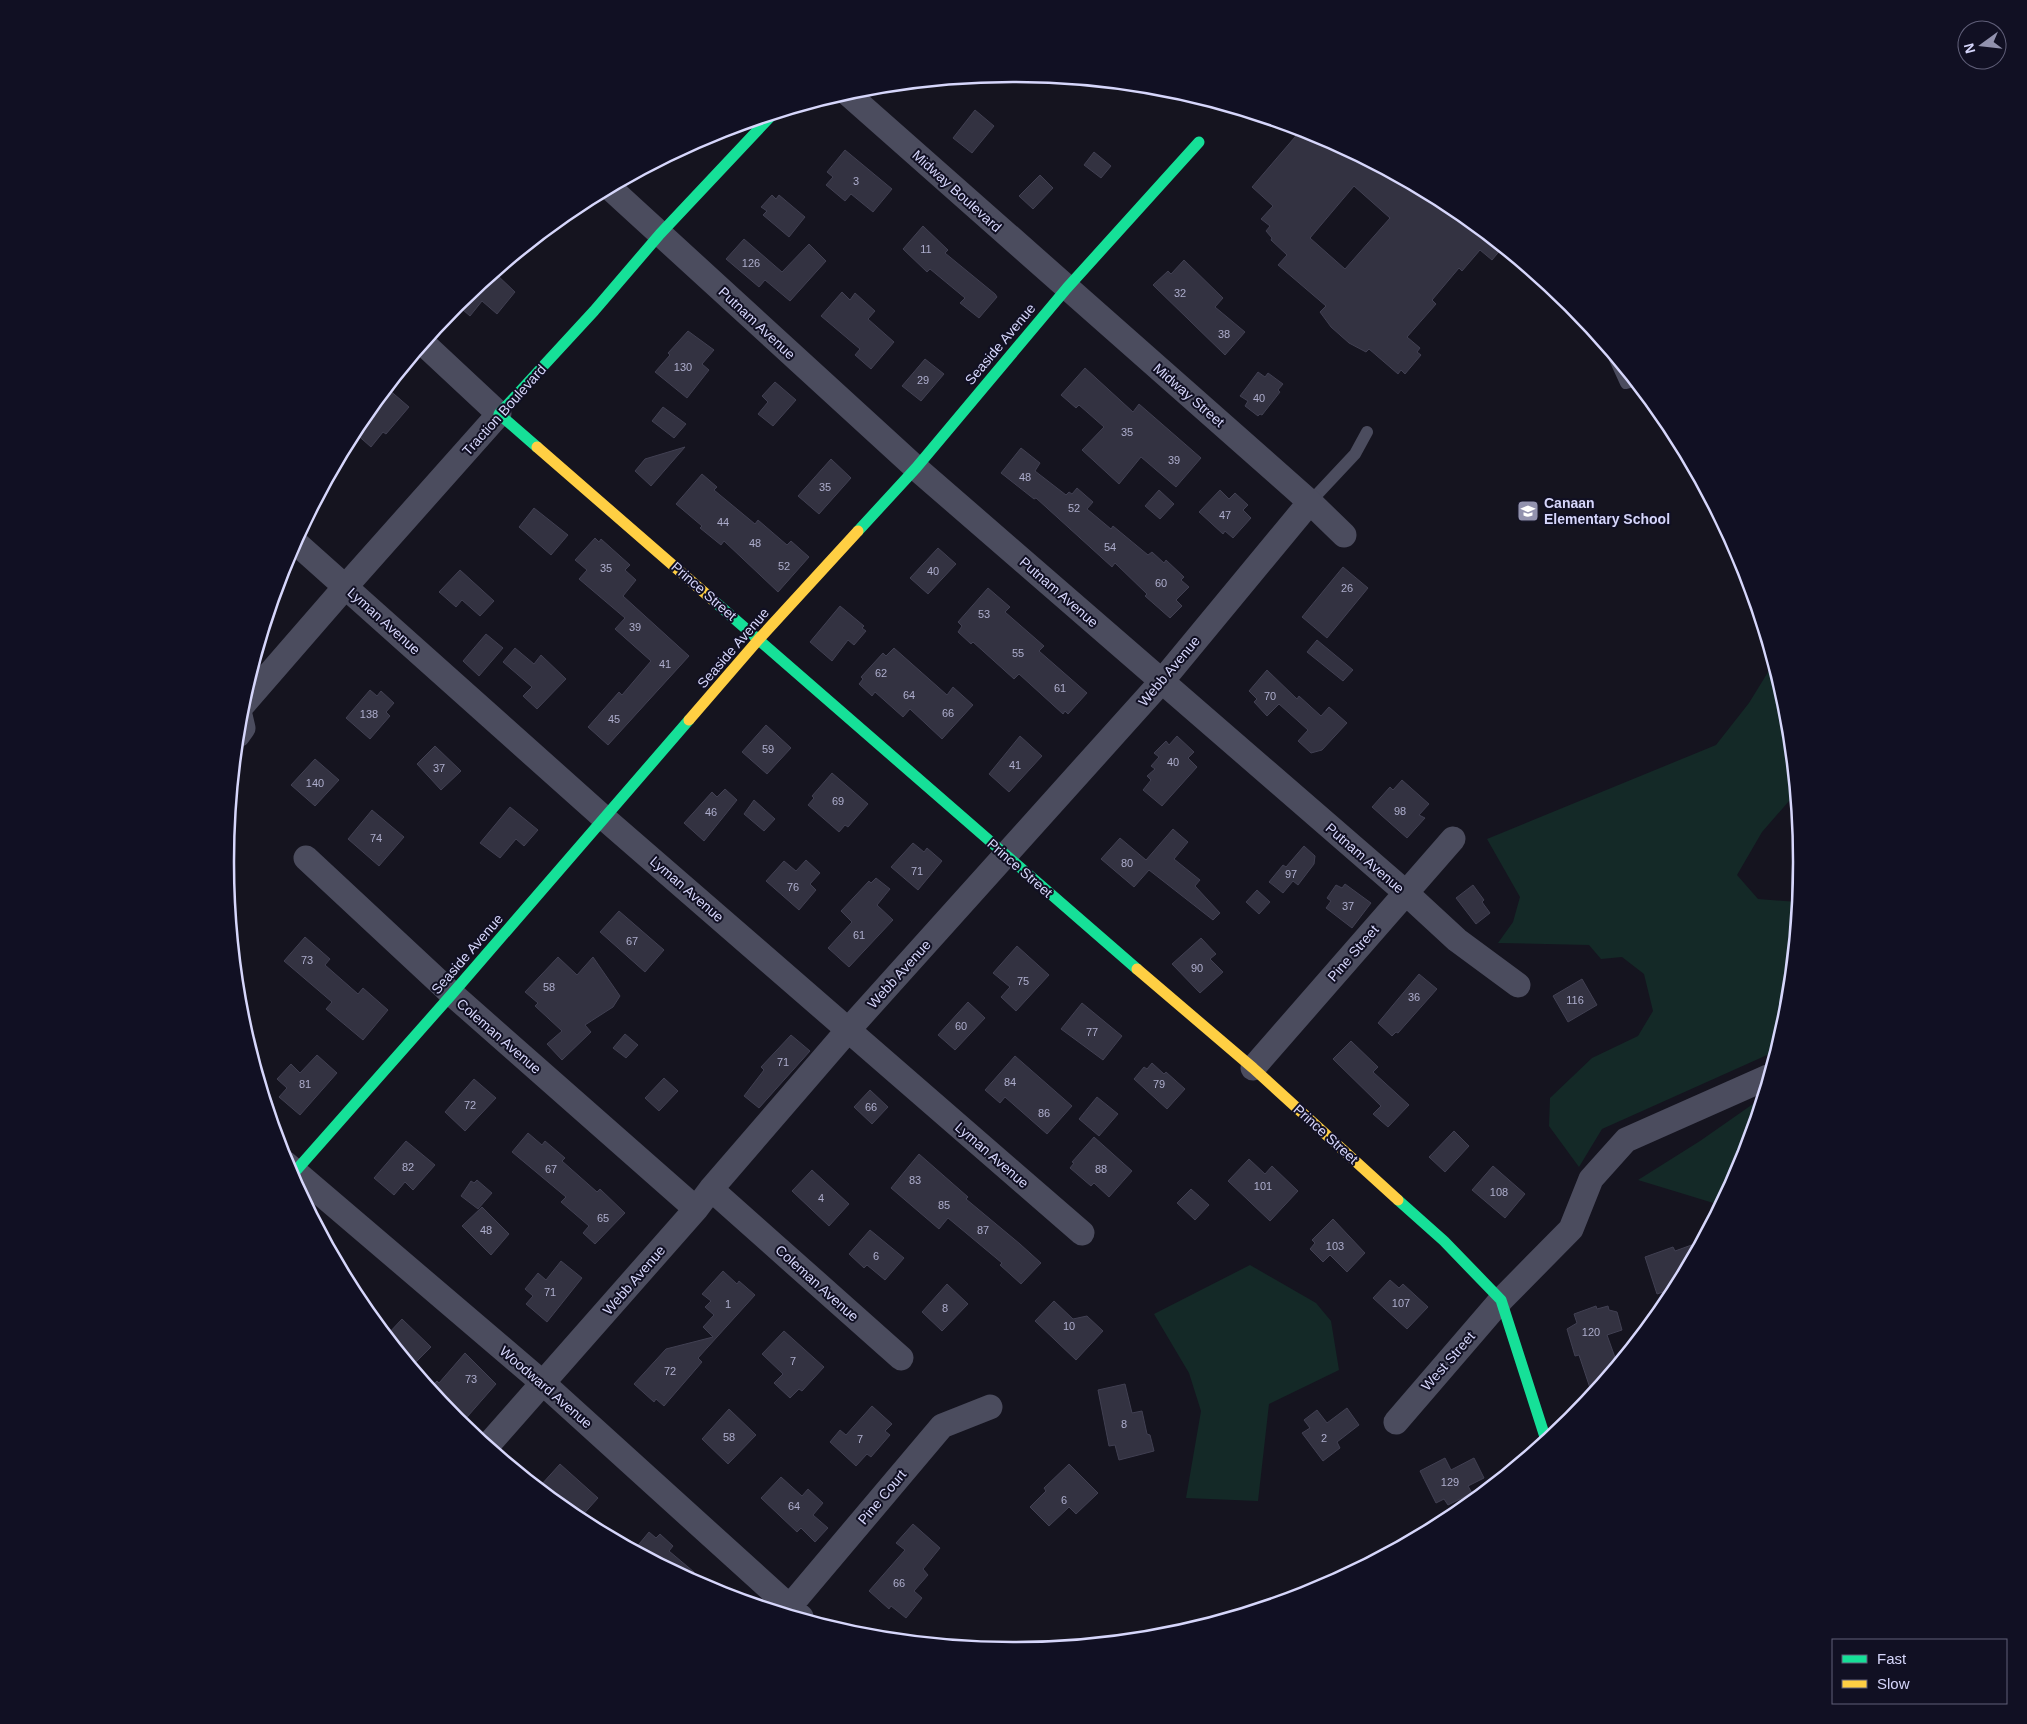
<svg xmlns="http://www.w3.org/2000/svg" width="2027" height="1724" font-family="Helvetica,sans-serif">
<rect width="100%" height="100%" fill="#15141f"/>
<path fill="#142927" d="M1773,664L1787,709L1795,799L1789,801L1762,832L1737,875L1758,899L1798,902L1787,1016L1776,1051L1602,1129L1579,1167L1549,1126L1550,1098L1592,1058L1638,1036L1653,1011L1644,974L1622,957L1601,959L1589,945L1498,943L1513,922L1520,897L1487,839L1716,745L1749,703Z
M1753,1104L1758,1110L1742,1164L1720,1205L1638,1180L1700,1141Z
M1250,1265L1316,1303L1331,1321L1339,1370L1269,1404L1258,1501L1186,1498L1201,1411L1189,1373L1154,1314Z"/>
<path fill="#333241" stroke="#414052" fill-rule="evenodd" d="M975,110L994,126L972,153L953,138Z
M1301,130L1315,134L1452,207L1502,248L1492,260L1480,250L1462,271L1459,268L1432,300L1436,304L1407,337L1420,348L1417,352L1421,355L1405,374L1401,370L1398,374L1369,349L1366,352L1349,343L1331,327L1320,312L1326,306L1278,265L1287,255L1271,240L1272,238L1266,231L1270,226L1261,219L1273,206L1252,187ZM1354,186L1390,218L1345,269L1310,238Z
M845,150L892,189L873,212L851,194L845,201L826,185L833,177L827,172Z
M1094,152L1111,166L1101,178L1084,165Z
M1040,175L1053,188L1033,209L1019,196Z
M772,195L776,199L779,195L805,217L789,237L763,215L767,211L761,207Z
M923,226L948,250L945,253L995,294L997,297L979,318L960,303L965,298L930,269L927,272L903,249Z
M744,239L782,272L809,244L826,261L790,301L765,280L759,287L726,259Z
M1184,260L1223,298L1215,307L1245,332L1225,355L1153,285L1168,271L1171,274Z
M495,273L515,292L497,314L482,301L470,316L456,304Z
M842,292L850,300L855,293L875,311L868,319L894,342L871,369L855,355L860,349L821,316Z
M688,331L714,350L702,364L709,370L687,398L655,372L670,355L668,353Z
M925,359L944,374L921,401L902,386Z
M1085,368L1133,412L1139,404L1201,458L1176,487L1141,457L1119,484L1082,450L1104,427L1079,405L1076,408L1061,395Z
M1258,372L1265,377L1268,373L1283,384L1278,390L1280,392L1262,415L1260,414L1258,416L1245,406L1248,401L1240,396Z
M775,382L796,400L773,426L758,414L768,402L762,396Z
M387,388L409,407L386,434L383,432L371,447L354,432Z
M663,407L686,424L674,438L652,421Z
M685,447L651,486L635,471L645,459Z
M1021,448L1040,463L1035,471L1066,495L1069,492L1072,494L1077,488L1093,502L1087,509L1111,529L1113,526L1148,555L1152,552L1164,563L1166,560L1184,577L1181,580L1189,587L1176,600L1182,606L1170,618L1145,596L1147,594L1115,563L1112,567L1036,498L1034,499L1001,473Z
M831,459L851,478L819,514L798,496Z
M702,474L717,487L714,490L755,524L758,520L787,545L791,541L809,557L778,592L724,541L721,545L700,528L702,526L676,504Z
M1159,490L1174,504L1160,519L1145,506Z
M1220,490L1229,499L1235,493L1248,505L1243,510L1251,518L1233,538L1225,531L1223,534L1199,512Z
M534,508L568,535L551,555L519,527Z
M595,538L599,542L601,539L630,565L625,570L636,580L623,596L689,656L608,745L588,727L619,692L622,695L651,661L615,629L625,618L579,579L587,570L575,560Z
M938,548L956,564L928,594L910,578Z
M1343,567L1368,588L1327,638L1302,617Z
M460,570L494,601L480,616L462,600L456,607L439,592Z
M988,588L1010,607L1005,612L1044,646L1039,651L1087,693L1068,714L1065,711L1063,714L1019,674L1014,679L973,642L971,644L958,632L962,626L958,622Z
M840,606L864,626L862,628L866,631L854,645L848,640L832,661L810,642Z
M486,634L503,648L479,676L463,661Z
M1317,640L1353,670L1343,681L1307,652Z
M515,648L534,664L541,655L566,679L537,709L523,696L532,687L503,662Z
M894,648L947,695L953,687L973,705L942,739L910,709L903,717L875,692L872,696L859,684L863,679L861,677L883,653L886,656Z
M1267,670L1297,699L1299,696L1321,716L1329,707L1347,723L1322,750L1311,753L1298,741L1308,730L1279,704L1267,716L1254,702L1257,699L1249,691Z
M370,690L377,696L381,691L394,703L386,712L390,716L370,739L346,718Z
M766,725L791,748L767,774L742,752Z
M1020,736L1042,756L1009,792L989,774Z
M1177,736L1194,752L1188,758L1197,767L1162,806L1143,790L1151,780L1147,776L1155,769L1151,766L1159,757L1154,753L1166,741L1169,745Z
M435,746L461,771L441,790L417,764Z
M315,759L339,780L315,806L291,785Z
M832,773L868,804L848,827L845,825L839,832L808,805L814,798L812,796Z
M1402,780L1429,804L1419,815L1425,818L1407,838L1372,807L1390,787L1393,790Z
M725,789L737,800L704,841L684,823L712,792L717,797Z
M754,800L775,819L764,831L744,814Z
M510,807L538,830L524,846L516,839L500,858L480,843Z
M372,810L404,837L379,866L348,839Z
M1173,829L1188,842L1174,859L1200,880L1195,886L1220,913L1213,920L1149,870L1134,887L1101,859L1120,838L1146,860Z
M913,843L924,852L927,848L942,861L918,890L891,867Z
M1304,846L1315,856L1314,864L1298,885L1293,881L1283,893L1269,882L1283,865L1286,867Z
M806,860L820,873L810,884L816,890L799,910L766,881L784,861L796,871Z
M876,878L890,889L877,905L893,920L849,967L828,948L852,922L841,911L869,881L871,883Z
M1345,884L1371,903L1352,928L1326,908L1331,901L1327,898L1336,885L1342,888Z
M1473,885L1484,900L1482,902L1490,913L1476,924L1456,898Z
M1257,890L1270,902L1259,914L1246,902Z
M619,911L664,950L645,972L600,932Z
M305,937L330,959L325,965L358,994L363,988L388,1010L363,1040L326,1009L332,1002L284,961Z
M1201,938L1216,954L1210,959L1223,972L1200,993L1172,964Z
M1017,946L1049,975L1016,1011L1001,997L1010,987L993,973Z
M558,957L577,975L593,957L620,996L613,1007L585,1025L591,1032L562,1060L547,1044L562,1031L535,1006L538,1003L525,992Z
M1419,974L1437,989L1398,1033L1396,1032L1392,1036L1378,1023Z
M1582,979L1597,1005L1568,1022L1553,996Z
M968,1002L985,1018L955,1050L938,1035Z
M1082,1003L1122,1036L1103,1060L1061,1029Z
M625,1034L638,1045L626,1058L613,1048Z
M791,1035L810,1051L759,1108L744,1096L764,1070L761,1067Z
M1351,1041L1378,1067L1373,1072L1409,1105L1388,1127L1373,1114L1381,1106L1333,1059Z
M317,1055L337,1073L300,1115L279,1097L287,1088L277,1079L291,1064L300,1073Z
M1015,1056L1072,1106L1047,1134L1005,1097L1000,1103L985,1090Z
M1152,1063L1164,1074L1166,1072L1185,1089L1167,1109L1134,1079L1144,1067L1147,1069Z
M664,1078L678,1091L659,1111L645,1098Z
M474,1079L496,1098L465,1131L445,1112Z
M870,1090L888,1107L872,1124L854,1107Z
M1097,1097L1118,1114L1099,1136L1079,1119Z
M1454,1131L1469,1146L1445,1172L1429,1157Z
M528,1133L542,1145L545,1141L565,1158L562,1161L597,1192L600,1189L625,1213L595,1244L583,1233L589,1226L561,1202L566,1197L512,1152Z
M1094,1137L1132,1171L1109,1197L1094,1183L1091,1186L1070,1168L1074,1163L1072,1162Z
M406,1141L435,1165L413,1190L405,1182L394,1195L374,1178Z
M919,1154L968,1197L966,1199L1020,1244L1041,1263L1021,1284L1000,1265L1002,1263L948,1218L939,1229L891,1188Z
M1249,1159L1265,1174L1272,1166L1298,1191L1270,1221L1228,1181Z
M1493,1166L1525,1194L1505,1218L1472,1190Z
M812,1170L849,1204L829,1226L792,1191Z
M477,1180L492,1193L478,1209L461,1196L471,1181L474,1183Z
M1191,1189L1209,1205L1195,1220L1177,1203Z
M482,1207L509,1234L491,1255L462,1226Z
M1333,1219L1365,1253L1347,1272L1330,1255L1323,1262L1310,1249L1315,1243L1312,1240Z
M870,1230L904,1258L885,1280L867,1265L864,1268L849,1254Z
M1700,1242L1675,1288L1657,1294L1645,1257L1673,1247L1675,1251Z
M561,1261L582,1278L547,1322L526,1304L533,1296L525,1289L538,1273L546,1280Z
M723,1271L737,1284L739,1281L755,1295L698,1358L702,1362L664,1406L656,1399L654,1402L634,1384L666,1349L713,1337L703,1327L714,1315L705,1307L711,1301L702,1294Z
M1390,1280L1399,1288L1403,1284L1428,1307L1407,1329L1373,1298Z
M947,1284L968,1304L942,1331L922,1312Z
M1054,1301L1073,1319L1087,1316L1103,1331L1076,1360L1035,1321Z
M1596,1306L1597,1309L1608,1306L1609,1310L1617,1312L1622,1330L1607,1335L1617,1363L1592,1394L1579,1355L1575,1356L1567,1329L1577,1323L1574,1314Z
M402,1319L431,1347L414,1364L387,1335Z
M784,1331L824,1367L802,1391L799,1389L790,1398L774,1383L783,1374L762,1354Z
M465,1353L496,1384L461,1424L430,1388L437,1381L439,1383Z
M1125,1384L1132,1413L1142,1411L1147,1434L1150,1435L1154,1451L1119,1460L1115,1445L1109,1446L1098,1390Z
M872,1406L892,1424L885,1431L890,1435L871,1457L867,1454L856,1466L830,1442L840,1430L846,1435Z
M1347,1408L1359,1425L1337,1442L1340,1448L1323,1461L1302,1433L1310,1428L1304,1420L1317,1410L1327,1423Z
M729,1409L756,1435L728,1464L702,1439Z
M1445,1458L1451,1470L1474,1458L1484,1478L1468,1486L1472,1493L1448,1505L1444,1499L1436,1503L1420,1471Z
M560,1464L598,1498L579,1519L541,1485Z
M1069,1464L1098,1493L1076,1514L1069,1507L1049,1526L1030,1507L1046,1491L1044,1488Z
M781,1477L802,1496L808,1489L823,1503L813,1515L828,1528L815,1542L801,1528L797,1532L761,1498Z
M913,1524L940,1548L923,1569L928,1575L914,1591L922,1598L906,1618L891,1606L889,1609L869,1591L905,1550L896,1543Z
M649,1532L656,1538L660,1534L673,1546L669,1551L694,1572L690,1578L635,1549Z"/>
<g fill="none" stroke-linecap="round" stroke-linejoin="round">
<path stroke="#4b4c5e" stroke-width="12" d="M1615,359L1626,383L1633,381
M1310,502L1355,454L1367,432"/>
<path stroke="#4b4c5e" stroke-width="25" d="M847,93L1310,502L1344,535
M610,188L916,468L1405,892L1457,940L1518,985
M295,542L604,818L1082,1233
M240,708L346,586L499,414L424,344
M238,735L243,728L240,715
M306,858L452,994L696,1209
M1253,1068L1453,839
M285,1163L544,1384L801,1617
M711,1189L901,1358
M1396,1422L1501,1300L1571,1229L1591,1179L1626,1140L1768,1077
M488,1445L696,1209L711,1189L849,1029L1162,681L1310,502
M785,1612L942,1426L990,1407"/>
<path stroke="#16e098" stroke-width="11" d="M537,447L499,414L594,311L660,234L771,116
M858,531L916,468L1067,288L1199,142
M714,601L1137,969
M292,1175L452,994L689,720
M1398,1200L1444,1241L1501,1300L1546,1440"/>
<path stroke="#ffcf43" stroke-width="11" d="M537,447L714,601
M689,720L759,639L858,531
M1137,969L1253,1068L1398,1200"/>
</g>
<defs>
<g id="school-square" transform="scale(1.125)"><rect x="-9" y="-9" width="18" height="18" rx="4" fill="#9292ae" stroke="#111023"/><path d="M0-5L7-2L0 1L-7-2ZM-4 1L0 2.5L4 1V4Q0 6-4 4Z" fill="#fff"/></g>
</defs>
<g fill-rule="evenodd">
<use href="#school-square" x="1528" y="511"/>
</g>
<g text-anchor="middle" stroke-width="4" stroke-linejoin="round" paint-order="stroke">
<g font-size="11" fill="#adadcc">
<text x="856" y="185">3</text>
<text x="926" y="253">11</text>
<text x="751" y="267">126</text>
<text x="1180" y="297">32</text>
<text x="1224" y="338">38</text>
<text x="683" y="371">130</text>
<text x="923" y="384">29</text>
<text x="1259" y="402">40</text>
<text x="1127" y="436">35</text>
<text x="1174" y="464">39</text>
<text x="1025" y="481">48</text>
<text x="825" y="491">35</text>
<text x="1074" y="512">52</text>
<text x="1225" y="519">47</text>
<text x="723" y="526">44</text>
<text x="755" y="547">48</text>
<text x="1110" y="551">54</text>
<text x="784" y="570">52</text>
<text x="606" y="572">35</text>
<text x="933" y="575">40</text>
<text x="1161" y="587">60</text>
<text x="1347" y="592">26</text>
<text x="984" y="618">53</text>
<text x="635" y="631">39</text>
<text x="1018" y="657">55</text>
<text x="665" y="668">41</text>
<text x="881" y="677">62</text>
<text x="1060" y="692">61</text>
<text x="909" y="699">64</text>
<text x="1270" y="700">70</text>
<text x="948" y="717">66</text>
<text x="369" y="718">138</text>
<text x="614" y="723">45</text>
<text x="768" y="753">59</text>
<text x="1173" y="766">40</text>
<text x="1015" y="769">41</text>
<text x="439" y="772">37</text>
<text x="315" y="787">140</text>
<text x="838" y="805">69</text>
<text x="1400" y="815">98</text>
<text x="711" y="816">46</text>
<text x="376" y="842">74</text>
<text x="1127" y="867">80</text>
<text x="917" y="875">71</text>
<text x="1291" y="878">97</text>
<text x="793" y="891">76</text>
<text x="1348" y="910">37</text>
<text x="859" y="939">61</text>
<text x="632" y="945">67</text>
<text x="307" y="964">73</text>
<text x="1197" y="972">90</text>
<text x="1023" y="985">75</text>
<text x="549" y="991">58</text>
<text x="1414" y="1001">36</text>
<text x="1575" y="1004">116</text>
<text x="961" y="1030">60</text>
<text x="1092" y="1036">77</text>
<text x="783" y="1066">71</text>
<text x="1010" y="1086">84</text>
<text x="305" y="1088">81</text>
<text x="1159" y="1088">79</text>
<text x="470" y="1109">72</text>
<text x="871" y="1111">66</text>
<text x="1044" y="1117">86</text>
<text x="408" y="1171">82</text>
<text x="551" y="1173">67</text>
<text x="1101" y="1173">88</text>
<text x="915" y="1184">83</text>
<text x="1263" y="1190">101</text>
<text x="1499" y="1196">108</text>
<text x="821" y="1202">4</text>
<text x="944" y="1209">85</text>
<text x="603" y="1222">65</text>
<text x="486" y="1234">48</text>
<text x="983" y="1234">87</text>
<text x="1335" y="1250">103</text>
<text x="876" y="1260">6</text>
<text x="550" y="1296">71</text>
<text x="1401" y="1307">107</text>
<text x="728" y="1308">1</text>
<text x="945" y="1312">8</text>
<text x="1069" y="1330">10</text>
<text x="1591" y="1336">120</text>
<text x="793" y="1365">7</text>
<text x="670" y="1375">72</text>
<text x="471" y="1383">73</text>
<text x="1124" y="1428">8</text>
<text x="729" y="1441">58</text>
<text x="1324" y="1442">2</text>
<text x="860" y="1443">7</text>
<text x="1450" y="1486">129</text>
<text x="1064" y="1504">6</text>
<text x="794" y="1510">64</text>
<text x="899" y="1587">66</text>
</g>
<g font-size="14" fill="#d6d6fb" stroke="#111023">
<text transform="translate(957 191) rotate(42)" y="5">Midway Boulevard</text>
<text transform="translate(757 323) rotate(43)" y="5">Putnam Avenue</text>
<text transform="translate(1000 344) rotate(-50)" y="5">Seaside Avenue</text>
<text transform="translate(1189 395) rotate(41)" y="5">Midway Street</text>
<text transform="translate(504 410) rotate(-48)" y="5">Traction Boulevard</text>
<text transform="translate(704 591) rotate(41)" y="5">Prince Street</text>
<text transform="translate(1059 592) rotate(41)" y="5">Putnam Avenue</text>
<text transform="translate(384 621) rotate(42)" y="5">Lyman Avenue</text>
<text transform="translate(733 648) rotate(-49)" y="5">Seaside Avenue</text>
<text transform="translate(1169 671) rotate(-50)" y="5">Webb Avenue</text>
<text transform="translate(1365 858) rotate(41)" y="5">Putnam Avenue</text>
<text transform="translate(1020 868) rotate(41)" y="5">Prince Street</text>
<text transform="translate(687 889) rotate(41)" y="5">Lyman Avenue</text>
<text transform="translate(1353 953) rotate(-49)" y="5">Pine Street</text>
<text transform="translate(467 954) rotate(-49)" y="5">Seaside Avenue</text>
<text transform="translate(899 974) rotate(-48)" y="5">Webb Avenue</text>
<text transform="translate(499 1036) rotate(41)" y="5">Coleman Avenue</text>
<text transform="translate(1326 1134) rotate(42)" y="5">Prince Street</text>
<text transform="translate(992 1155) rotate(41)" y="5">Lyman Avenue</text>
<text transform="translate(634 1280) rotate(-49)" y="5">Webb Avenue</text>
<text transform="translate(817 1283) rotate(42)" y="5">Coleman Avenue</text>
<text transform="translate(1448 1361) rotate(-49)" y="5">West Street</text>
<text transform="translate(546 1387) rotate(41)" y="5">Woodward Avenue</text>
<text transform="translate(882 1497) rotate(-50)" y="5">Pine Court</text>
</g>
<g font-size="14" font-weight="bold" fill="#d6d6fb" stroke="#111023" text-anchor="start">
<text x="1544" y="508">Canaan<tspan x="1544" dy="16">Elementary School</tspan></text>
</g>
</g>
<path d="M0 0H2027V1724H0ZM1013 82H1014A779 779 0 0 1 1793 861V863A779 779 0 0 1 1014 1642H1013A779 779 0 0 1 234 863V861A779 779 0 0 1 1013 82Z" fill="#111023" fill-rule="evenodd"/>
<path fill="none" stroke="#d6d6fb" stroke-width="2.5" d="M1013 82H1014A779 779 0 0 1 1793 861V863A779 779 0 0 1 1014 1642H1013A779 779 0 0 1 234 863V861A779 779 0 0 1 1013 82Z"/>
<rect x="1832" y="1639" width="175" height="65" fill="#111023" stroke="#605f79"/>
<rect x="1842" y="1655" width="25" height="8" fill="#16e098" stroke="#605f79"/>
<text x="1877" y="1664" font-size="15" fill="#d6d6fb">Fast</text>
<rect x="1842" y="1680" width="25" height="8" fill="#ffcf43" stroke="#605f79"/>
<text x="1877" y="1689" font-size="15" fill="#d6d6fb">Slow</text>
<g transform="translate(1982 45) rotate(255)"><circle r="24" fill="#111023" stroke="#605f79"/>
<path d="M0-4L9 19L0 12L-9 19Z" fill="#9292ae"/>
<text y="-8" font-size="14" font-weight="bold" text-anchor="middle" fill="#d6d6fb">N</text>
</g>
</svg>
